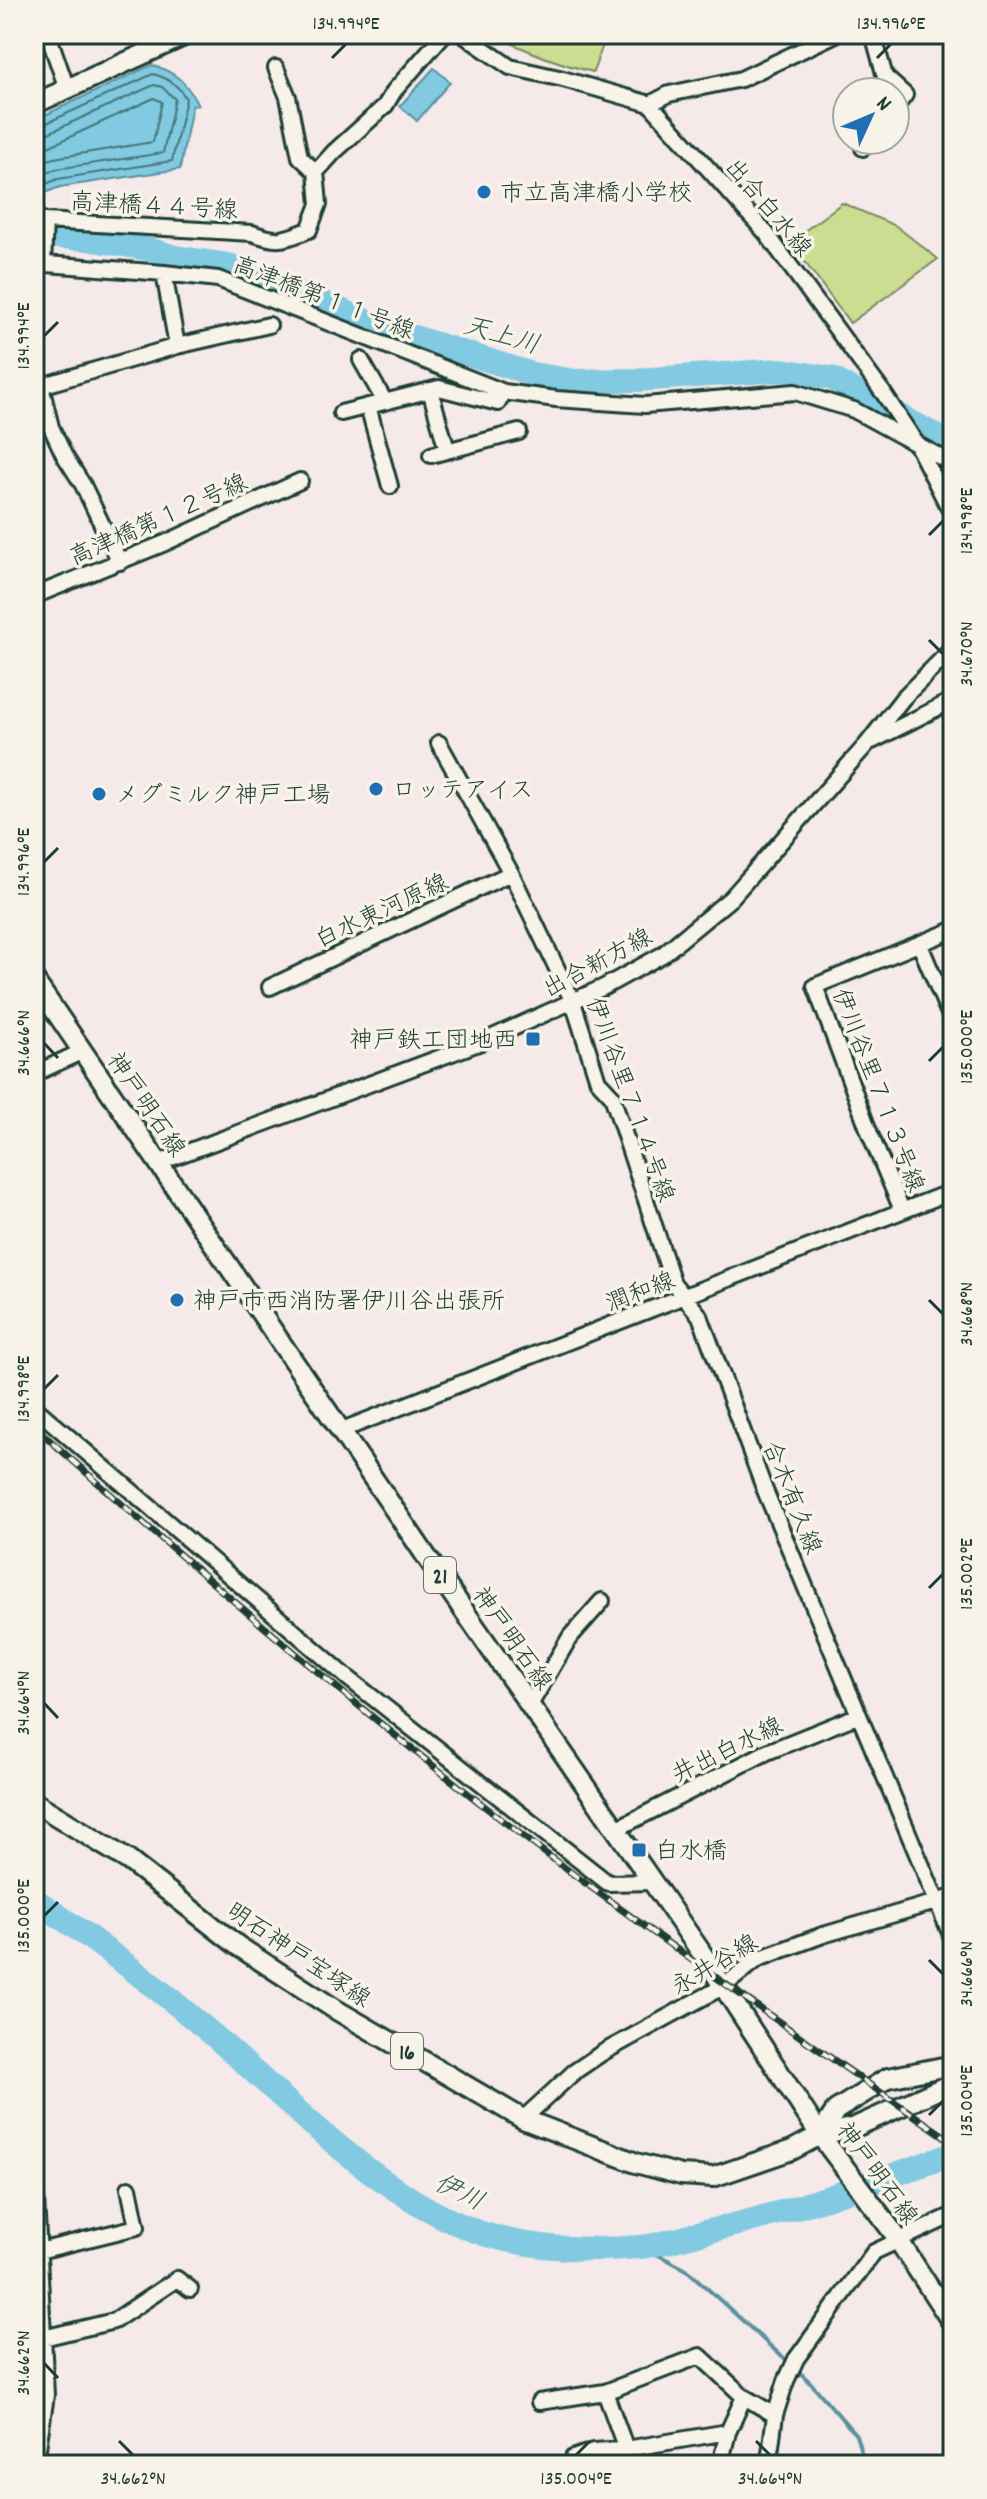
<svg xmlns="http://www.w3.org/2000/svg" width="987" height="2499" font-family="Dekko,'Klee One',sans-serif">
<rect width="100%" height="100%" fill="#f5e9e9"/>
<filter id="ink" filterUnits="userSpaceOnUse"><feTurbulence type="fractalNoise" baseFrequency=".0125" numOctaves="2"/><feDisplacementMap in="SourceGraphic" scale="16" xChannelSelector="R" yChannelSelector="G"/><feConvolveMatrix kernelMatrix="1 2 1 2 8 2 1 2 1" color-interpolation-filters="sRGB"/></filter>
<g filter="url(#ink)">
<path fill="#ccdc90" stroke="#768c62" stroke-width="2" d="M501,34H607L593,72C559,64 530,53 499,37Z
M842,203L896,226L938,259L850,323L790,242Z"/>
<path fill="#81cae1" stroke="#5a929c" stroke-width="2" d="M152,65C176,72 187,83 198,105L192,106L180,169L60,187L34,197V120Z
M434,68L450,82L417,121L400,106Z"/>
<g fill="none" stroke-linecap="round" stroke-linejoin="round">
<path stroke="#467579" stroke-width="2" d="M34,127L40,126L153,74C168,78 179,85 186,99L172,161L58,179L34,189
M34,137L44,135L154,85L162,87L175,99L163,153L56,169L34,178
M34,149L48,147L154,98L162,102L153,142L54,158L34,165"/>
<path stroke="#5a929c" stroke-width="4" d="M643,2247L687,2270L789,2363
M796,2369L810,2382L856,2435L865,2465"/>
<path stroke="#81cae1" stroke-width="24" d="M34,235L87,239L148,249L175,257L229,265L385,328L532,374L576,381L637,380L781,370L831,378L953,445
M34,1899C97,1941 155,1985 212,2034C291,2103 383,2201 484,2234C532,2249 589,2251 640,2247C661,2245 684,2237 705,2232C789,2213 871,2183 953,2154"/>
<g stroke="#1f3d34" stroke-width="20">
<path id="minor" d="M48,34L67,89
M462,34L510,67L563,79L650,104L766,233L884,394L916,443L953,516
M873,34L885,77L905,95L895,108
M276,68L288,97L300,157L316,172
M650,104L669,94L741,79L836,34
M863,148L870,140
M34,216L45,221L252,233C279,243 283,240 309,230L319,204L316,172L334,152L385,106L394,91L444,34
M34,263L164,273L218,279L504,392L556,399L645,405L795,392L854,410L953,464
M43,264L45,221
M164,273L177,346L269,325
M361,360L385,402
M34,370L41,386L51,427L64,455L83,485L120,562
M41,386L177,346
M430,390L447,450
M368,406L390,486
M341,413L439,388L498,403L504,392
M431,455L519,432
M34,596L165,543L300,481
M872,741L953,700
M439,743L511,873L573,1002L598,1081L612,1096L673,1283L700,1316L764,1488L953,1940
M920,945L953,1023
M270,987L511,873
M34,1074L83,1051
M158,1163L484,1041L604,987L662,955L731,898L867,744L903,698L953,648
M902,1210L870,1134L815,986L953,930
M34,1407L348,1678L608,1883L653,1882
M342,1430L953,1191
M530,1705L570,1637L602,1601
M616,1829L767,1752L859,1715
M523,2119L574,2072L602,2053L724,1986L758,1959L823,1935L953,1897
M34,2198H36L46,2395L38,2448V2465
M39,2251L137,2227L129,2188
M43,2338L114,2321L177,2279L190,2289
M539,2402L605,2392
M626,2449L605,2392L700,2356L744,2397L775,2415
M571,2465L573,2458L593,2451L626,2449L728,2432
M720,2465L728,2432L744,2397
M772,2465L769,2461L775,2415L786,2381L796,2359L874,2252L953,2215
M841,2465H844"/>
</g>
<g stroke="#1f3d34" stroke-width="24">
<path id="major" d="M34,104L188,34
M34,980L426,1556L699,1949L820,2135L893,2232L953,2324
M34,1802L128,1860L238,1946L333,2008L523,2119L636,2163L681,2175L713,2177L792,2150L820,2135L855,2127L953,2083
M820,2135L836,2110L888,2078L953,2065"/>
</g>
<use href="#minor" stroke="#f7f3e8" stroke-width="14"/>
<use href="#major" stroke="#f7f3e8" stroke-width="18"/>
<g stroke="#1f3d34" stroke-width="7">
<path id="rail" d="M34,1426C200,1575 371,1721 549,1856C681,1955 817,2049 953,2142"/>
</g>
<use href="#rail" stroke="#f7f3e8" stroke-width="4" stroke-dasharray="12" stroke-linecap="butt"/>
</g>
</g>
<path fill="none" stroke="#1f3d34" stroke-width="3" d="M332,58L346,44M877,58L891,44M44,336L58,322M929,535L943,521M929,640L943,654M44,862L58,848M44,1043L58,1058M929,1061L943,1047M929,1300L943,1314M44,1389L58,1375M929,1588L943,1574M44,1703L58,1718M44,1916L58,1902M929,1960L943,1974M929,2115L943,2101M44,2363L58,2378M119,2441L133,2455M756,2441L770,2455M576,2455L590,2441"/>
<g fill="#1f6fb2" stroke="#f7f3e8" stroke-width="3">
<circle cx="484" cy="192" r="8"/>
<circle cx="376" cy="789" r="8"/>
<circle cx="99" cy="794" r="8"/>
<rect x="525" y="1031" width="16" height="16" rx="4"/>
<circle cx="177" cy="1300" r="8"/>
<rect x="631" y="1842" width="16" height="16" rx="4"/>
</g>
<g text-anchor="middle" stroke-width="7" stroke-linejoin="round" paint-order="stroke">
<g fill="#f7f3e8" stroke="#60746a" stroke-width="2">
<rect x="424" y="1557" width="32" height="36" rx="6"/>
<rect x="391" y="2033" width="32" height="36" rx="6"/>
</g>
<g font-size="22" font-weight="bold" fill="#1f3d34">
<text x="440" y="1583">21</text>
<text x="407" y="2059">16</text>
</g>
<g font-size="24" fill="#1f3d34" stroke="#f7f3e8" text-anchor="start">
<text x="500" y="200">市立高津橋小学校</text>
<text x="392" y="797">ロッテアイス</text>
<text x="115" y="802">メグミルク神戸工場</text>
<text x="517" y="1047" text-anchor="end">神戸鉄工団地西</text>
<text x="193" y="1308">神戸市西消防署伊川谷出張所</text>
<text x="655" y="1858">白水橋</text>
</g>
<g font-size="24" fill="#1f3d34" stroke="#f7f3e8">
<text transform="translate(154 205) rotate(3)" y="8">高津橋４４号線</text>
<text transform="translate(769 207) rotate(50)" y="8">出合白水線</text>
<text transform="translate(324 297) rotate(21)" y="8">高津橋第１１号線</text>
<text transform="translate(158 519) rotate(-24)" y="8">高津橋第１２号線</text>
<text transform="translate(381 910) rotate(-25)" y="8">白水東河原線</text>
<text transform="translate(597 962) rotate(-28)" y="8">出合新方線</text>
<text transform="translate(879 1090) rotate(69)" y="8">伊川谷里７１３号線</text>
<text transform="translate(631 1099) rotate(70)" y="8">伊川谷里７１４号線</text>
<text transform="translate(147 1104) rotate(56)" y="8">神戸明石線</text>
<text transform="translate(640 1291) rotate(-21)" y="8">潤和線</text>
<text transform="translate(793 1497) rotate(68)" y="8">合木有久線</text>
<text transform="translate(513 1638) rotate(55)" y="8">神戸明石線</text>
<text transform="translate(727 1749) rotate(-26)" y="8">井出白水線</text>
<text transform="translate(299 1954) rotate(34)" y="8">明石神戸宝塚線</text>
<text transform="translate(714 1964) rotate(-31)" y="8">永井谷線</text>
<text transform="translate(878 2173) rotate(54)" y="8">神戸明石線</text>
</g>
<g font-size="26" font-style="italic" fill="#335957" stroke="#f7f3e8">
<text transform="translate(502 334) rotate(16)" y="9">天上川</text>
<text transform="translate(460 2191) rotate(26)" y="9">伊川</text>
</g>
</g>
<rect width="987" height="2499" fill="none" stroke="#f7f3e8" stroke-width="88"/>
<g transform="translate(871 116) rotate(46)"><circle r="38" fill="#f7f3e8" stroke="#a1aaa0" stroke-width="2"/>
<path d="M0-6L14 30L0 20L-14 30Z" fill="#1f6fb2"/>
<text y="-12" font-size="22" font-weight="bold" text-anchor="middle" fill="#1f3d34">N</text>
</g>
<rect x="44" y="44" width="899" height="2411" fill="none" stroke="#1f3d34" stroke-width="3"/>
<g font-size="20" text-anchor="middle" fill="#1f3d34">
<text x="346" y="29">134.994°E</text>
<text x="891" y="29">134.996°E</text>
<text transform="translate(22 336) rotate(-90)" y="7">134.994°E</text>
<text transform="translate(965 521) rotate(-90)" y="7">134.998°E</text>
<text transform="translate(965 654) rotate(-90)" y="7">34.670°N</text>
<text transform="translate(22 862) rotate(-90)" y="7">134.996°E</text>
<text transform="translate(22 1043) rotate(-90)" y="7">34.666°N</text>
<text transform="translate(965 1047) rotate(-90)" y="7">135.000°E</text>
<text transform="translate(965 1314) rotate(-90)" y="7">34.668°N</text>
<text transform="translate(22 1389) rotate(-90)" y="7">134.998°E</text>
<text transform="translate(965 1574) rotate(-90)" y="7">135.002°E</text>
<text transform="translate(22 1703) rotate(-90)" y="7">34.664°N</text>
<text transform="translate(22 1916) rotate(-90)" y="7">135.000°E</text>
<text transform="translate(965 1974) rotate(-90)" y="7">34.666°N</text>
<text transform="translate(965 2101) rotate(-90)" y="7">135.004°E</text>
<text transform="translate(22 2363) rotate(-90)" y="7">34.662°N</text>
<text x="133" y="2484">34.662°N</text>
<text x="576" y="2484">135.004°E</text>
<text x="770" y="2484">34.664°N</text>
</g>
</svg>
